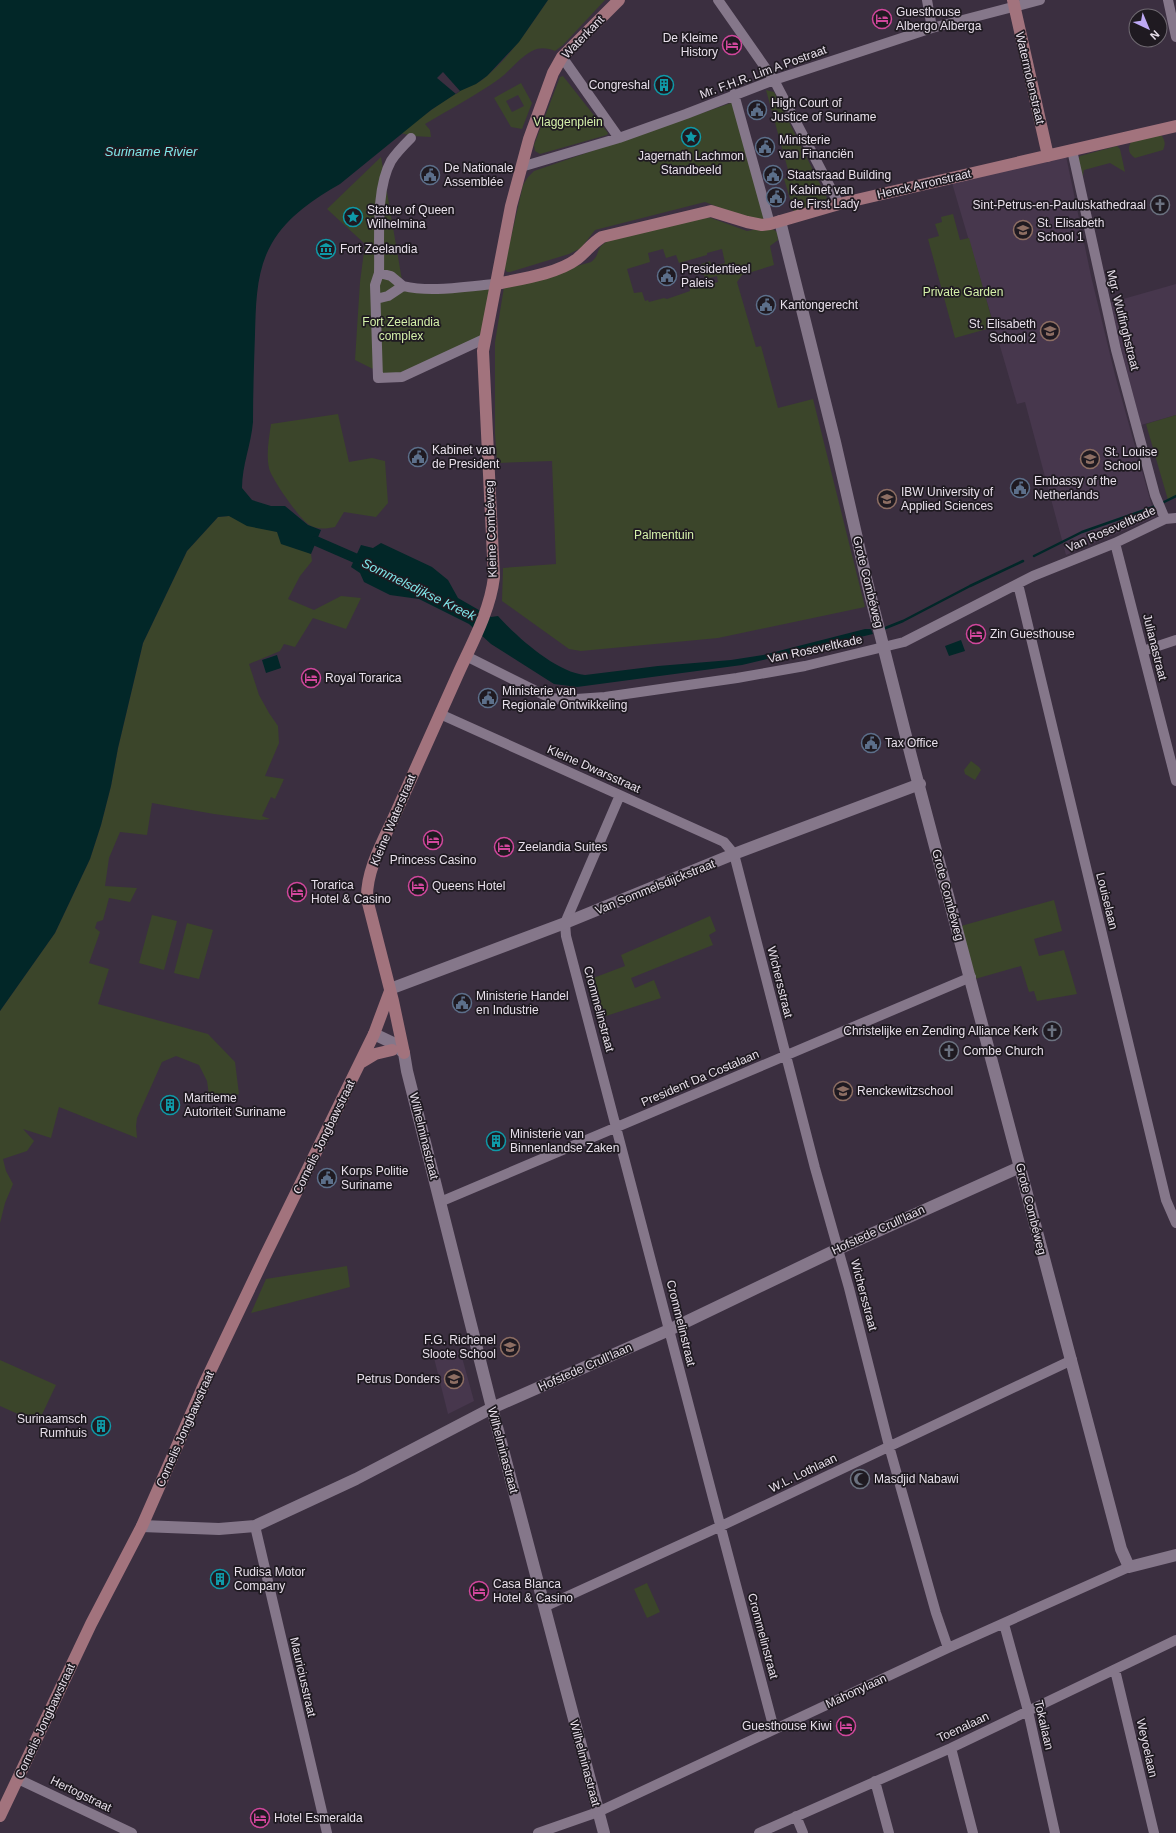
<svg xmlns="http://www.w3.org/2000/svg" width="1176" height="1833" font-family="Arial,sans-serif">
<rect width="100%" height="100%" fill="#3b2f40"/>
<path fill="#47374d" d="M1066,156L1091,276L1115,375L1155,517L1066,555L1025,402L1017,404L952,183Z
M1176,284V415L1141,425L1109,303Z
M460,1350L474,1401L448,1414L434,1358Z"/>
<path fill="#3b452a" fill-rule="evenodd" d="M548,0H605L563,45L555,51C547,48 540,47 532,51C519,58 510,71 499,79C475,96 450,109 425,124L430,130L431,137L412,136L401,133C420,118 440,103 460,91C468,86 475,85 482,80C509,59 529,28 548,0Z
M563,76L608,133L607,135L540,154L535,151L534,145L560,77Z
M521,83L532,103L522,129L511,127L494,98ZM518,95L524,106L512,112L506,101Z
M766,90L774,92L827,198L822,205L794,212L784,179L790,177Z
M734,102L766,220L746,218L705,202L595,230L581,248L569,254L510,272H507L504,268L523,185L528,177L534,171Z
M1160,134C1165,139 1166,144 1163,150L1135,158C1129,154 1127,149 1131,142Z
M1117,146L1120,149L1125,172L1110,163L1084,170L1082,180L1077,161L1080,156Z
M381,157L403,286L496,284L484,339L389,377L355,360L360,282L365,244L327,209Z
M953,214L960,240L969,238L994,327L955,338L928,239L939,236L935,224L942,222L941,217Z
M704,217L711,218L747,231L770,227L777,232L778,240L770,246L774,265L742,275L737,282L756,347L761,346L778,408L813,399L865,607L718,638L581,651L569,649L502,601L503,568L556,564L552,461L497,463L495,434V342L504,287L591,262C601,255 595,247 608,241ZM663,249L666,258L676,255L679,263L707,255V253L722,249L725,263L712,267L710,261L701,264L703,273L701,275H704L705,279L717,276L718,282L711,284L710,282L693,288L692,286L689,287L690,291L667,299L664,298L649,302L648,300L645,301L642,292L634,293L627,269L650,262L648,253Z
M338,414L349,462L372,458L385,461L388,503L376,517L344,512L335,527C326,529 316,530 308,524C299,518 271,478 269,468C266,454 269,438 271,424Z
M1176,415V496L1168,500L1146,424Z
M229,516L277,532L296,549L303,550L311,554L312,561L300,576L288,599L314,610L341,596L361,598L346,629L313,618L295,647L284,644L280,651L249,664L259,695L269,713L278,726L279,743L265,776L284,779L275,799L271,797L262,816L270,819L260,820L214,814L152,803L147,835L120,832L109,858L105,886L137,888L130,902L109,898L103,920L97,922L95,928L100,932L89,963L109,969L98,1004L208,1034L235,1062L239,1094L220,1102L209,1095L207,1081L199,1065L176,1056L162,1062L137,1118L136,1126L137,1138L59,1107L51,1138L23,1129L34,1141L27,1151L3,1159L6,1171L13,1184L5,1203L0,1223V1011L55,933L90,859L101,825L111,786L118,748L143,643L187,551L218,517Z
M971,761L979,767L981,770L975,780L965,774L964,770Z
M1054,900L1062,931L1034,939L1039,956L1064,950L1077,994L1037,1001L1034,991L1029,992L1021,966L975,979L961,926Z
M152,915L177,921L164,970L139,963Z
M710,916L716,931L709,935L713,945L631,978L635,988L654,980L661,998L600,1018L588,980L625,966L621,955Z
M187,923L213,930L199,979L174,973Z
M347,1266L350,1287L251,1313L266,1279Z
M0,1360L56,1385L38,1423L0,1406Z
M647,1583L660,1612L647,1618L634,1589Z"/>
<path fill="#022728" d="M0,0H548L519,42L487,76L476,84L460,91L431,110L340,184C315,198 287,217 272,243C256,270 256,303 255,334C254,363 253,393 253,422C251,445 242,465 242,488L252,500L271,506H285L308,525L321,530L311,554L281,544L277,532L247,526L229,516L218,517L187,551L143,643L118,748L111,786L101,825L90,859L55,933L0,1011Z
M381,543L432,567L448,580L458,598L491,617L498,616C517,637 556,672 585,675L658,666L731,660L763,655L865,629H871L873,634L742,665L577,687L554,684L491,644L469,624L419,599L390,595L364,582L360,573L351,567L361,545L373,548Z
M961,640L965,651L949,656L945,646Z
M277,655L281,668L266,673L262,660Z"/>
<path fill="#3b2f40" d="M443,72L460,91L456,94L437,78Z"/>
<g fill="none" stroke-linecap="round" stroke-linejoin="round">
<path stroke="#022728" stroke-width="2.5" d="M1160,504L1176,496
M1034,556L1082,532L1156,506
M883,629L903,621L970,586L1023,561"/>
<path stroke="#022728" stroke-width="10" d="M316,541L355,558"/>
<path stroke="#85778a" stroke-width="10" d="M718,0L774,80L839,204
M927,0L932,28
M1168,0L1176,37
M562,57L619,138
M734,94L770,224
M411,138C404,145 396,153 391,161C375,190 380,240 379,273L375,285L378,378L402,377L484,339
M1072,150L1116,350L1155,495L1165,519
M521,167L619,138L686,114L774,80L932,28L1040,0
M379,273L391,276L403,286
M376,299L388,296L403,286C433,293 466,286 496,284
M1115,543L1176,781
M1018,584L1166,1200L1176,1223
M1143,651L1176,640
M466,656L548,697L562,700L605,697L737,678L805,666L904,642L1033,576L1115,543L1165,519L1176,518
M440,714L724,842L734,854L815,1168L849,1288L889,1446L936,1613L948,1648
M620,795L565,923L566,936C637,1199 703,1465 774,1729
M440,1202L971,977
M255,1526L327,1833
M544,1607L719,1527L1072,1360
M1004,1624L1028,1711L1055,1833
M1115,1670L1154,1833
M951,1748L973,1833
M18,1779L132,1833
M875,1781L889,1833
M796,1816L803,1833
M538,1833L598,1812L948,1648L1129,1567
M759,1833L951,1748L1176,1640"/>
<path stroke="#85778a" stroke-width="12" d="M780,221L835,442L867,582L911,756L1121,1549L1129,1567L1176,1555
M390,989L565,923L734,854L920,784
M374,1034L393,1043L404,1053L407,1071L492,1408L604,1833
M142,1526L219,1529L255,1526L356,1479L492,1408L669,1330L838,1249L1020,1167"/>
<path stroke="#a2737d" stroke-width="12" d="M1013,0L1048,156
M496,284C520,279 557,274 577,259C586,252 592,243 602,237L711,211L747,222L762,225L770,224L839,204L1176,126
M404,1053L393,1001L367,899C366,868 386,836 398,808C418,763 438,718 458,674C472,643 490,611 494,577L483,351L511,206L529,139L553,73L562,57L619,0
M360,1063L375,1054L392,1050
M0,1816L91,1624L142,1526L206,1380L265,1256L374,1034L390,991"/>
</g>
<defs>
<g id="hotel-ring" transform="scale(1)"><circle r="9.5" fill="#1f1a21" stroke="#d1479c" stroke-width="1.5"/><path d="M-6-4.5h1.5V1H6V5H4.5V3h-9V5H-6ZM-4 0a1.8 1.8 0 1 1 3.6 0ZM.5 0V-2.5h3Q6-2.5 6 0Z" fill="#d1479c"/></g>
<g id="building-ring" transform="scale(1)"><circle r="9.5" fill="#1f1a21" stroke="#0f9aa8" stroke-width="1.5"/><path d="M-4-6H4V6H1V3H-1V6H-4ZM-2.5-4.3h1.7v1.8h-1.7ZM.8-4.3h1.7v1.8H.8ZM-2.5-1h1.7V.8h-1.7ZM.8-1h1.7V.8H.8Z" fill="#0f9aa8"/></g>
<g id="civic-ring" transform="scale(1)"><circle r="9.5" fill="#1f1a21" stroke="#5c6f8a" stroke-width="1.5"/><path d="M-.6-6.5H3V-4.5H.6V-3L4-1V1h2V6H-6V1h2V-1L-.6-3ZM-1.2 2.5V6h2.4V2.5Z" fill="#5c6f8a"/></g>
<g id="sight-ring" transform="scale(1)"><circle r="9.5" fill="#1f1a21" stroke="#0f9aa8" stroke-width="1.5"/><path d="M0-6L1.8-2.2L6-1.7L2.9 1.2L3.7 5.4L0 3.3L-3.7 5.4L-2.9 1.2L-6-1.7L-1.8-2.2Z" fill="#0f9aa8"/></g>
<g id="church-ring" transform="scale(1)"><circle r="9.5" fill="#1f1a21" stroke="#6b7280" stroke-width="1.5"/><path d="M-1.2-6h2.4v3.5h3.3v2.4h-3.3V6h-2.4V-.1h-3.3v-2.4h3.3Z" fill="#6b7280"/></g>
<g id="school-ring" transform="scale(1)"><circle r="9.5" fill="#1f1a21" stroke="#8d6e63" stroke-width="1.5"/><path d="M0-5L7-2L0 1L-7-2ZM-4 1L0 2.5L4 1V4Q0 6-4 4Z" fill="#8d6e63"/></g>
<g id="museum-ring" transform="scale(1)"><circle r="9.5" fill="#1f1a21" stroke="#0f9aa8" stroke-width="1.5"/><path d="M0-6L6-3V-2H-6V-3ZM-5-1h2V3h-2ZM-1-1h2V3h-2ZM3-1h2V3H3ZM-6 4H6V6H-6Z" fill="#0f9aa8"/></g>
<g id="university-ring" transform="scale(1)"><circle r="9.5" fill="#1f1a21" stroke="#8d6e63" stroke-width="1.5"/><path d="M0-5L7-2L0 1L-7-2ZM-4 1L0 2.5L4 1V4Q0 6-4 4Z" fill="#8d6e63"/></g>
<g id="mosque-ring" transform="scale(1)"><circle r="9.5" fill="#1f1a21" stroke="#6b7280" stroke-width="1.5"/><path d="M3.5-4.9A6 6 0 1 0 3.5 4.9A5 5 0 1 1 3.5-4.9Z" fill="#6b7280"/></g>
</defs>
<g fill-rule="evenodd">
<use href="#hotel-ring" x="882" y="19"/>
<use href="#hotel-ring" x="732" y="45"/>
<use href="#building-ring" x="664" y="85"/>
<use href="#civic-ring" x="757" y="110"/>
<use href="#sight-ring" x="691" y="137"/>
<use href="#civic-ring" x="765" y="147"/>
<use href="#civic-ring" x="430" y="175"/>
<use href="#civic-ring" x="773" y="175"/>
<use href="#civic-ring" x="776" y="197"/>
<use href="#church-ring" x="1160" y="205"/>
<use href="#sight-ring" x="353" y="217"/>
<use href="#school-ring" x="1023" y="230"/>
<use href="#museum-ring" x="326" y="249"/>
<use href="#civic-ring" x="667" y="276"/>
<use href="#civic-ring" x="766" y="305"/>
<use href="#school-ring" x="1050" y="331"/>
<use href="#civic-ring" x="418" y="457"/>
<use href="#school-ring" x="1090" y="459"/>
<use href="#civic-ring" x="1020" y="488"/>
<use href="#university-ring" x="887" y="499"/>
<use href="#hotel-ring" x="976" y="634"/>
<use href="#hotel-ring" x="311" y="678"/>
<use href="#civic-ring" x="488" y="698"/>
<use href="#civic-ring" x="871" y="743"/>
<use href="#hotel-ring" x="433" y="840"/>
<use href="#hotel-ring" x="504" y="847"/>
<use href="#hotel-ring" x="418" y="886"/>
<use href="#hotel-ring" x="297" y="892"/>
<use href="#civic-ring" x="462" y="1003"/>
<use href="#church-ring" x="1052" y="1031"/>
<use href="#church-ring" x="949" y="1051"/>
<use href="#school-ring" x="843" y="1091"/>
<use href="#building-ring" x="170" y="1105"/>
<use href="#building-ring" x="496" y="1141"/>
<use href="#civic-ring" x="327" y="1178"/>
<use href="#school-ring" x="510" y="1347"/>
<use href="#school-ring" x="454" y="1379"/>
<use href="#building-ring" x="101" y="1426"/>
<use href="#mosque-ring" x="860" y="1479"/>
<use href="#building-ring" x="220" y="1579"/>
<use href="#hotel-ring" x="479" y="1591"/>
<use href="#hotel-ring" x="846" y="1726"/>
<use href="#hotel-ring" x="260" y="1818"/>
</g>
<g text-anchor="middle" stroke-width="3.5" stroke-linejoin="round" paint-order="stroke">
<g font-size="12" fill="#e7dfea" stroke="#1f1a21" text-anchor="start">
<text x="896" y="16">Guesthouse<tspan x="896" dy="14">Albergo Alberga</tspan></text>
<text x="718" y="42" text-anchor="end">De Kleime<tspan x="718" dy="14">History</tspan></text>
<text x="650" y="89" text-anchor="end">Congreshal</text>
<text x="771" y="107">High Court of<tspan x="771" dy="14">Justice of Suriname</tspan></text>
<text x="779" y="144">Ministerie<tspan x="779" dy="14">van Financiën</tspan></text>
<text x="691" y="160" text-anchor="middle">Jagernath Lachmon<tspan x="691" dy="14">Standbeeld</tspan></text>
<text x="444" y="172">De Nationale<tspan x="444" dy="14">Assemblée</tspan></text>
<text x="787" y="179">Staatsraad Building</text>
<text x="790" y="194">Kabinet van<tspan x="790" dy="14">de First Lady</tspan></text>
<text x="1146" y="209" text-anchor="end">Sint-Petrus-en-Pauluskathedraal</text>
<text x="367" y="214">Statue of Queen<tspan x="367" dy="14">Wilhelmina</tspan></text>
<text x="1037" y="227">St. Elisabeth<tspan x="1037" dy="14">School 1</tspan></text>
<text x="340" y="253">Fort Zeelandia</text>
<text x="681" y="273">Presidentieel<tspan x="681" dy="14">Paleis</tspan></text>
<text x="780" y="309">Kantongerecht</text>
<text x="1036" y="328" text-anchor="end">St. Elisabeth<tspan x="1036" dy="14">School 2</tspan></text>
<text x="432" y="454">Kabinet van<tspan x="432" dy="14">de President</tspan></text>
<text x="1104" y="456">St. Louise<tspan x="1104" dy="14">School</tspan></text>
<text x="1034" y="485">Embassy of the<tspan x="1034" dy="14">Netherlands</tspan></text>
<text x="901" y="496">IBW University of<tspan x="901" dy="14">Applied Sciences</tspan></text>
<text x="990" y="638">Zin Guesthouse</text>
<text x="325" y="682">Royal Torarica</text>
<text x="502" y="695">Ministerie van<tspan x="502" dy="14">Regionale Ontwikkeling</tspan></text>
<text x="885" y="747">Tax Office</text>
<text x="518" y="851">Zeelandia Suites</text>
<text x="433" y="864" text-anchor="middle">Princess Casino</text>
<text x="311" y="889">Torarica<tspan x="311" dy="14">Hotel &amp; Casino</tspan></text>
<text x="432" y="890">Queens Hotel</text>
<text x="476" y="1000">Ministerie Handel<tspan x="476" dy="14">en Industrie</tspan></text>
<text x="1038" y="1035" text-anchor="end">Christelijke en Zending Alliance Kerk</text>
<text x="963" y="1055">Combe Church</text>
<text x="857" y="1095">Renckewitzschool</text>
<text x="184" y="1102">Maritieme<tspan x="184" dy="14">Autoriteit Suriname</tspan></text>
<text x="510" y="1138">Ministerie van<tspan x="510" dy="14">Binnenlandse Zaken</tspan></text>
<text x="341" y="1175">Korps Politie<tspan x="341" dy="14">Suriname</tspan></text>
<text x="496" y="1344" text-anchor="end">F.G. Richenel<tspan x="496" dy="14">Sloote School</tspan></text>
<text x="440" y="1383" text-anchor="end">Petrus Donders</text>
<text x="87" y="1423" text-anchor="end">Surinaamsch<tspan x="87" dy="14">Rumhuis</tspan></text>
<text x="874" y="1483">Masdjid Nabawi</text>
<text x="234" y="1576">Rudisa Motor<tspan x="234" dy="14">Company</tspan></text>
<text x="493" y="1588">Casa Blanca<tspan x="493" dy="14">Hotel &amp; Casino</tspan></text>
<text x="832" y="1730" text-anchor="end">Guesthouse Kiwi</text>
<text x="274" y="1822">Hotel Esmeralda</text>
</g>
<g font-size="12" fill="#e7dfea" stroke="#1f1a21">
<text transform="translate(583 37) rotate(-46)" y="4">Waterkant</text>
<text transform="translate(763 72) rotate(-20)" y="4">Mr. F.H.R. Lim A Postraat</text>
<text transform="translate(1030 78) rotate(77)" y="4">Watermolenstraat</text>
<text transform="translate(924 184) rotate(-13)" y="4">Henck Arronstraat</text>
<text transform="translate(1123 320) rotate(76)" y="4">Mgr. Wulfinghstraat</text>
<text transform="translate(491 529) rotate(-92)" y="4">Kleine Combéweg</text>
<text transform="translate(1111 529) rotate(-24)" y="4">Van Roseveltkade</text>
<text transform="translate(868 582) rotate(76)" y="4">Grote Combéweg</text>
<text transform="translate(1155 647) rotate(76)" y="4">Julianastraat</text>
<text transform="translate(815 649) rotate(-12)" y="4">Van Roseveltkade</text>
<text transform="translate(594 769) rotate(24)" y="4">Kleine Dwarsstraat</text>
<text transform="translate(393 820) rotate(-67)" y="4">Kleine Waterstraat</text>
<text transform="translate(655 887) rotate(-22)" y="4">Van Sommelsdijckstraat</text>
<text transform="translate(948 895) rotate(75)" y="4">Grote Combéweg</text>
<text transform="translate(1107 901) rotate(76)" y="4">Louiselaan</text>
<text transform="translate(780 982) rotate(76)" y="4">Wichersstraat</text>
<text transform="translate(599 1009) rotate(75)" y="4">Crommelinstraat</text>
<text transform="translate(700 1078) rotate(-23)" y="4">President Da Costalaan</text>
<text transform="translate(424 1136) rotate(76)" y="4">Wilhelminastraat</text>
<text transform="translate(324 1137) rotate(-64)" y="4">Cornelis Jongbawstraat</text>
<text transform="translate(1031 1209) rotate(76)" y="4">Grote Combéweg</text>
<text transform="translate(878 1230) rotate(-25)" y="4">Hofstede Crull'laan</text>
<text transform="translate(864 1295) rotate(75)" y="4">Wichersstraat</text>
<text transform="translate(681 1323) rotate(76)" y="4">Crommelinstraat</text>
<text transform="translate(585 1367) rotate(-24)" y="4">Hofstede Crull'laan</text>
<text transform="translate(185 1429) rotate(-66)" y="4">Cornelis Jongbawstraat</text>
<text transform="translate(503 1450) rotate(75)" y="4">Wilhelminastraat</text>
<text transform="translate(803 1473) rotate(-26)" y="4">W.L. Lothlaan</text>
<text transform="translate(763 1636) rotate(75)" y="4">Crommelinstraat</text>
<text transform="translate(303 1677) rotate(77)" y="4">Mauriciusstraat</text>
<text transform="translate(856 1691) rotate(-25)" y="4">Mahonylaan</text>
<text transform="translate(45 1721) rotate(-65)" y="4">Cornelis Jongbawstraat</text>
<text transform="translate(1044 1725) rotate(77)" y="4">Tokailaan</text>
<text transform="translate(963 1727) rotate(-25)" y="4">Toenalaan</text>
<text transform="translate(1147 1748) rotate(77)" y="4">Weyoelaan</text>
<text transform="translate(585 1763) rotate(75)" y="4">Wilhelminastraat</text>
<text transform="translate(81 1794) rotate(26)" y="4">Hertogstraat</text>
</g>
<g font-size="12" fill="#d4f0a9" stroke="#1f1a21">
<text x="568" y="126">Vlaggenplein</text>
<text x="963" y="296">Private Garden</text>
<text x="401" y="326">Fort Zeelandia<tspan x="401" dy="14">complex</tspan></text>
<text x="664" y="539">Palmentuin</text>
</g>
<g font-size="13" font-style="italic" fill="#7fe7ea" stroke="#1f1a21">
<text x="151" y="156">Suriname Rivier</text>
<text transform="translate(419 589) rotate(26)" y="5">Sommelsdijkse Kreek</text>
</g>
</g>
<g transform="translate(1148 28) rotate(136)"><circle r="19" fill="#1f1a21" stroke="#6f6971"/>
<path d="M0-3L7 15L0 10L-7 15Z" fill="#bea9f5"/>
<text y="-6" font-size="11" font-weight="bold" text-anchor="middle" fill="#e7dfea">N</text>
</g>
</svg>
